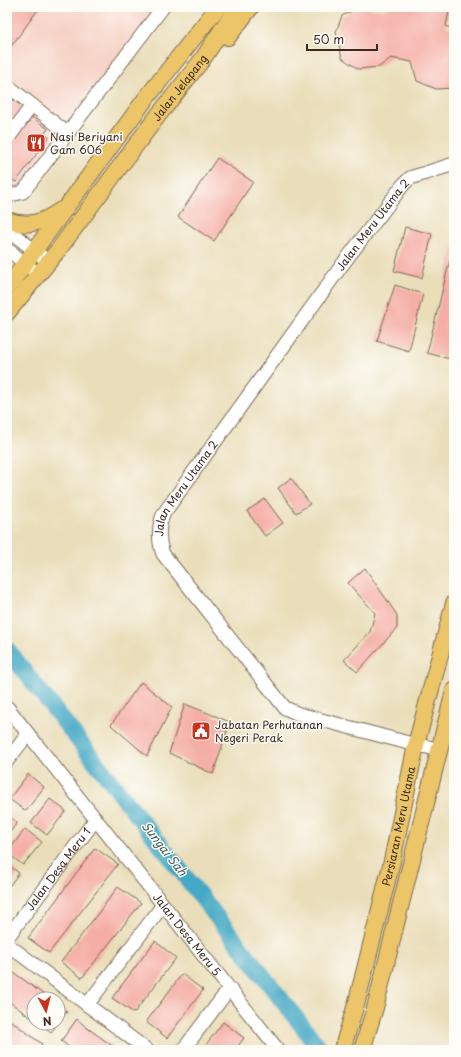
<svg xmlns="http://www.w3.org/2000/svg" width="461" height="1057" font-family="'Playpen Sans',sans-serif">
<rect width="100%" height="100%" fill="#fdfcf7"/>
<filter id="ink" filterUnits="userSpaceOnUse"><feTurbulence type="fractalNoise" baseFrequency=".025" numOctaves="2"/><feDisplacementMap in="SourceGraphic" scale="8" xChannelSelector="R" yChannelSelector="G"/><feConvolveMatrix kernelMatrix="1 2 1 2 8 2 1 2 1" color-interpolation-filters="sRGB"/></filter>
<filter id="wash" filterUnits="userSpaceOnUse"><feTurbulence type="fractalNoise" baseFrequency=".012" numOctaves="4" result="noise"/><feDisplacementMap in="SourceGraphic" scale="16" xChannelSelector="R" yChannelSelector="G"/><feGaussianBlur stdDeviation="0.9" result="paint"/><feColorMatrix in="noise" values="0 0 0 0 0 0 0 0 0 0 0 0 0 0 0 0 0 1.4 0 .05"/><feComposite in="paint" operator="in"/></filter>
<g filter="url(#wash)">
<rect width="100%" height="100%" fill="#eadeba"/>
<path fill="#f6d2c5" d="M7,7H167L7,215Z"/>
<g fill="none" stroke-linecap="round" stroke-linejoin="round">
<path stroke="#45a9c5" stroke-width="17" d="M7,649L321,1050"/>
</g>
<g id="blocks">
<path fill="#f5aea6" d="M7,7H40L7,52Z
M359,7L385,10L386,7H450L446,26L454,30V88L436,89L417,81L412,62L391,58L379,67L358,69L342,58L336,32L342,16Z
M7,95L24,108L8,129L7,128Z
M32,117L48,129L44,134L49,137L16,182L11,179L7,183V151Z
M217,158L253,182L214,241L178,217Z
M405,227L432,234L422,278L394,271Z
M453,247H454V360L427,353Z
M395,285L423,294L409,351L377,341Z
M291,478L310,504L296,513L278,488Z
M265,499L283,523L265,536L247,511Z
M365,568L397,615V628L357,672L344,660L370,632L375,613L348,583Z
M141,682L172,707L147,756L111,725Z
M185,704L230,722L213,774L169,753Z
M28,774L44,787L26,811L9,799Z
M50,799L66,811L47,835L31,823Z
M7,815L17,823L7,836Z
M25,829L42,842L23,865L7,853Z
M95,848L118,864L49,953L28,938Z
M7,864L19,873L7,889Z
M118,887L141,903L82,978L61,962Z
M155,941L176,958L134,1013L112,998Z
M10,970L50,999H34V1020L7,1000V974Z
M182,974L203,990L167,1038L146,1022Z
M58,1005L67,1012L51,1032L39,1023H58Z
M7,1018L42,1044L37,1050H7Z
M77,1019L86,1027L118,1050H73L61,1041Z
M223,1022L244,1038L235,1050H202Z"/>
</g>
</g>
<g filter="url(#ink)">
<use href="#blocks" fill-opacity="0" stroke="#786955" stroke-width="1"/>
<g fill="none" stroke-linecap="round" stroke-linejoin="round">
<g stroke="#786955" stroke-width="15">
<g id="minor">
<path d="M7,85L67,133"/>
<path d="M7,140L32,105"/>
<path d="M7,196L23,192L163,7"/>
<path d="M7,229L49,262"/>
<path d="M7,249L33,270"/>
<path id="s1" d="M7,707L278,1050"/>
<path id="s2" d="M439,749L416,745L299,714L285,708L163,554C158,541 158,525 164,513L342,265L403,185L410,178L454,164"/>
<path d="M7,761L28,734"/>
<path id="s3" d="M7,938L95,820"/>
<path d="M7,944L147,1050"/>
<path d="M87,1005L163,905"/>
<path d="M183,1050L229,989"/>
</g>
</g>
<g stroke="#786955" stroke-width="18">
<g id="major">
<path d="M228,37L251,7"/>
<path d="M7,220C28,228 44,222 61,210"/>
<path d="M7,288L144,101L218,7"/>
<path id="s4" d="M7,313L59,249L153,122L202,60L237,7"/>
<path id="s5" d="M342,1050L357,1001L392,861L416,745L454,603"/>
<path d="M362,1050L375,1008L454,691"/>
</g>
</g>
<use href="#minor" stroke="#fff" stroke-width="13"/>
<use href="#major" stroke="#ecc569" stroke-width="16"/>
</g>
</g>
<defs>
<g id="restaurant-square" transform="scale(1)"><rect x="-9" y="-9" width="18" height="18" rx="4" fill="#c8321e" stroke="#fdfcf7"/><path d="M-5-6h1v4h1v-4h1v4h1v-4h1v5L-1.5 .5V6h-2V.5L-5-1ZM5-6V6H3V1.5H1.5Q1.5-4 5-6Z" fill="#fff"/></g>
<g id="civic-square" transform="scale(1)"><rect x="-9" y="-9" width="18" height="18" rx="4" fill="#c8321e" stroke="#fdfcf7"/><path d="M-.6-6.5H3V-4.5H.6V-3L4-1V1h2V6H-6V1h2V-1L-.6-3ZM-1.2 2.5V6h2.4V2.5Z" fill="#fff"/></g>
</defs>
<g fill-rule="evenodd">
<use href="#restaurant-square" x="36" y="143"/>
<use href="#civic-square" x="201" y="731"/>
</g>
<g text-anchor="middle" stroke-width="3" stroke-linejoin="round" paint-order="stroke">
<g font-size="11" fill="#3b2a1e" stroke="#fdfcf7">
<text dy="4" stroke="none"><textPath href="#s4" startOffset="284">Jalan Jelapang</textPath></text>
<text dy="4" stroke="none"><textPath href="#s2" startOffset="754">Jalan Meru Utama 2</textPath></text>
<text dy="4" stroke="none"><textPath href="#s2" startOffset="430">Jalan Meru Utama 2</textPath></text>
<text dy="4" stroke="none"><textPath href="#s5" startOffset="231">Persiaran Meru Utama</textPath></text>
<text dy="4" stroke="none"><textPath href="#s3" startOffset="86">Jalan Desa Meru 1</textPath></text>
<text dy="4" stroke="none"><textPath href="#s1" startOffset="290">Jalan Desa Meru 5</textPath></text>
</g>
<g font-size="11" fill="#3b2a1e" stroke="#fdfcf7" text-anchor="start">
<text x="50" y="141">Nasi Beriyani<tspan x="50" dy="13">Gam 606</tspan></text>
<text x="215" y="729">Jabatan Perhutanan<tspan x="215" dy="13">Negeri Perak</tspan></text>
</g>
<g font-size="12" font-style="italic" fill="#3f5d61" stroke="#fdfcf7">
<text transform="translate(164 849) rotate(52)" y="4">Sungai Sah</text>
</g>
</g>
<rect width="461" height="1057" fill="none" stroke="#fdfcf7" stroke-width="24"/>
<g transform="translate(46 1011) rotate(173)"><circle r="19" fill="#fdfcf7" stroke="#afa8a0"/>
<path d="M0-3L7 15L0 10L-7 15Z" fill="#c8321e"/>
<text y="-6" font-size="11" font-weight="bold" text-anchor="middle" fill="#3b2a1e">N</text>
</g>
<path d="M307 44v6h70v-6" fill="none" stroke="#3b2a1e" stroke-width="2"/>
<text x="313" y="44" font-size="12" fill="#3b2a1e" stroke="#fdfcf7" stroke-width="3" paint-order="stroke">50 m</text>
</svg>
